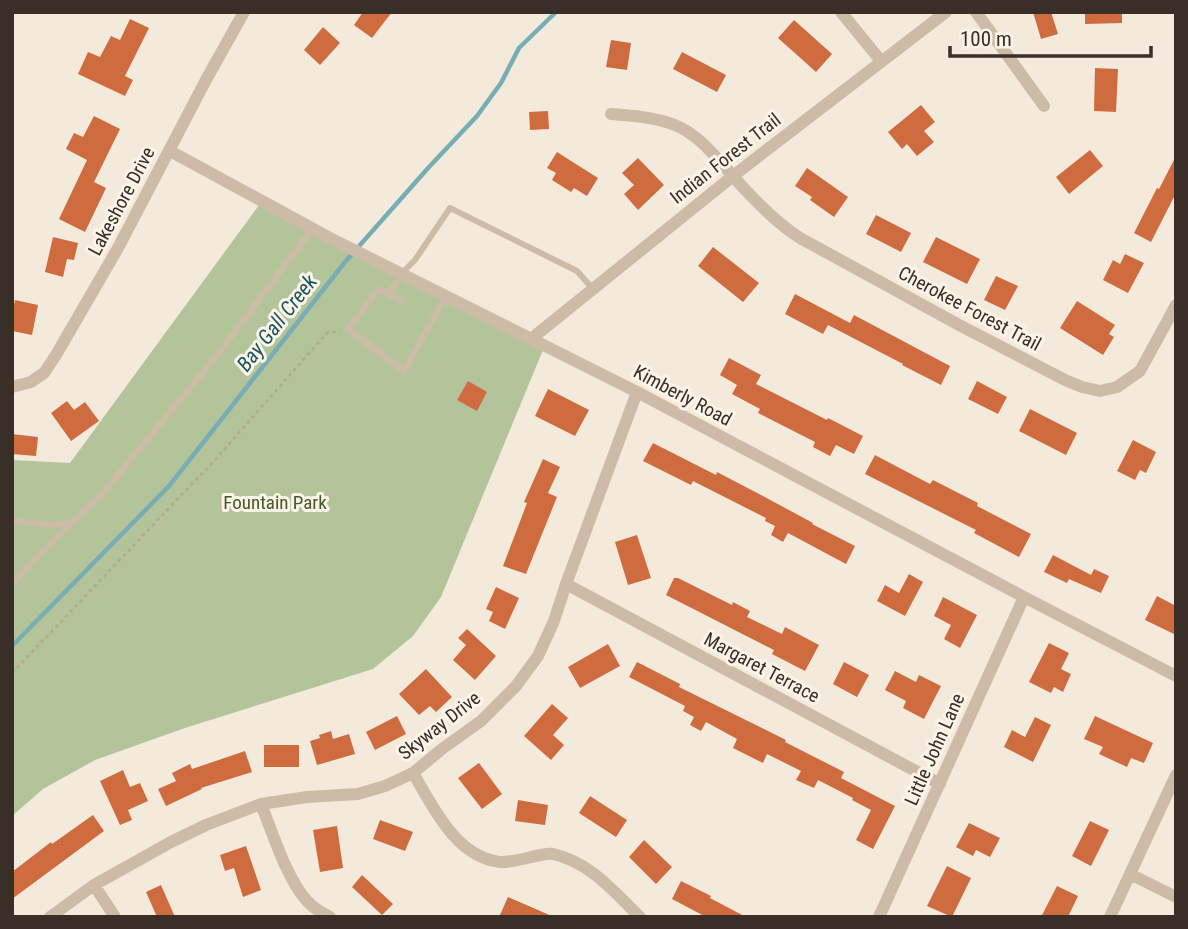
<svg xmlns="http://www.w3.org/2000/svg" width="1188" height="929" font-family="'Roboto Condensed',sans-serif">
<rect width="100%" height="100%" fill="#f4eadc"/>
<path fill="#b3c49a" d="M262,201L545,345L441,597L413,636L373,669L185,728L95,760L43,789L12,816V460L70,463Z"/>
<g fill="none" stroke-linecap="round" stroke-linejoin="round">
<path stroke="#78adb3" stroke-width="4.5" d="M12,646L169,486L345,262L429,167L477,116L501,83L519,48L556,12"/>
</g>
<path fill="#cf6c3f" d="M363,12H392L372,38L354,25Z
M1033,12H1051L1058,34L1041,39Z
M1085,12H1122V23L1085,24Z
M130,19L149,28L125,76L133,80L125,96L78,74L88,52L100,57L111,36L120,40Z
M794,20L832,54L816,72L778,38Z
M323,27L340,43L320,65L304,50Z
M611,40L631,43L627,70L606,67Z
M682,52L726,75L717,92L673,69Z
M1095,68L1118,69L1116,112L1094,111Z
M921,105L935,122L924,131L934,142L917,156L907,144L902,149L888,132Z
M548,111L549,129L530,130L529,112Z
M94,116L120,129L94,182L106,188L85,232L59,219L87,160L66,149L74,133L83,137Z
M1090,150L1103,166L1069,194L1056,177Z
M557,152L598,178L587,196L574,188L571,192L552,180L556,173L547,168Z
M1176,156V193L1151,242L1134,233L1157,188L1159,189Z
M638,158L664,185L638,210L624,194L634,185L622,173Z
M807,168L848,197L834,217L810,200L812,197L795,186Z
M876,215L911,233L901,252L866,234Z
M53,237L78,243L74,260L67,259L63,277L45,272Z
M936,237L980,259L967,284L923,262Z
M713,247L759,283L743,302L698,266Z
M1125,254L1144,263L1128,293L1103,280L1113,260L1120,264Z
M996,276L1018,286L1005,310L984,300Z
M795,294L850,323L854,315L950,366L941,385L902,365L903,364L828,325L823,334L785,314Z
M15,300L38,305L32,335L12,331V314Z
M1077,301L1115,325L1109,334L1114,337L1103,355L1060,328Z
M729,358L761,375L756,384L827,420L828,418L863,436L854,454L836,445L830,456L813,447L815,442L758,413L760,409L732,394L737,385L720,375Z
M468,381L487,392L477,411L457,400Z
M977,381L1007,397L998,414L968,399Z
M548,389L589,410L575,436L535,416Z
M67,401L74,410L85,402L99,421L71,441L51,413Z
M1030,409L1077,433L1066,455L1019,431Z
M12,434L38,437L36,456L12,454Z
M1133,440L1156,452L1146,473L1140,470L1135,480L1117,471Z
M653,443L716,475L717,472L761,495L813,523L812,524L855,546L846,564L788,533L783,542L771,535L775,526L765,521L766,518L693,481L691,485L643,461Z
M875,455L930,484L933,480L978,503L977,506L1031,534L1019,557L974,533L976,530L865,474Z
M543,459L560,467L548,493L557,497L526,574L503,566L527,503L524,502Z
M637,535L651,578L628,585L615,542Z
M1053,555L1091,575L1094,569L1109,576L1101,593L1069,579L1067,583L1044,572Z
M909,574L923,582L905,616L877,601L885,585L899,593Z
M674,578H678L732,605L733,602L750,611L747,617L782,634L785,627L819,645L805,671L772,654L774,650L666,595Z
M496,587L519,598L505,629L489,621L493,612L486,609Z
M1157,596L1176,606V635L1145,620Z
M943,597L977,615L960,648L944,639L951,625L934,616Z
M467,629L496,656L475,680L453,660L466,645L458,638Z
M1049,643L1069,653L1061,669L1071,674L1063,692L1054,687L1051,693L1029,682Z
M608,644L620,666L580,688L568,667Z
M637,662L680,684L679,687L786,740L785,742L844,772L841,778L895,806L873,849L856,840L871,810L852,800L853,798L818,780L814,788L796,780L801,771L767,754L763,763L733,748L737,739L706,722L701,731L690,725L694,717L683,711L685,706L629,677Z
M844,662L869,675L857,697L833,684Z
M426,669L452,697L436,712L430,706L419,715L399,694Z
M895,671L916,682L919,675L941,686L924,719L903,708L906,701L885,690Z
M552,704L568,718L553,735L564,745L551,760L524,736Z
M397,716L406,734L375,750L366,732Z
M1095,716L1153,743L1144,763L1131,758L1127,767L1099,754L1103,747L1084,739Z
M1035,717L1051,725L1033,762L1004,747L1012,730L1025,737Z
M331,731L333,739L349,734L355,754L317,765L310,741L320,738L319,735Z
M264,745H299V767H264Z
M245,751L252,772L201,788L202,789L166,806L158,789L176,781L172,773L190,764L192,769Z
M479,763L502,794L482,809L458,778Z
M123,770L130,787L140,783L148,801L128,810L132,820L120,825L100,781Z
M590,796L627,820L616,837L579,813Z
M518,800L548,805L545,825L515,821Z
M93,815L104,831L12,899V872L51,842L52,844Z
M380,820L413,832L405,851L373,839Z
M1090,821L1109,830L1091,866L1072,856Z
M969,823L1000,838L990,857L976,850L973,856L956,847Z
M337,826L343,868L320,872L313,830Z
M644,840L672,867L656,884L629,857Z
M246,846L261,890L243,897L234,868L225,871L220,855Z
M947,866L971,878L952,917L927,906Z
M362,875L393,904L382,915L352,887Z
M681,881L711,896L710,898L746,917H706L672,899Z
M161,885L175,917H157L146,892Z
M1057,886L1078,896L1068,917H1041Z
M508,897L554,917H499Z"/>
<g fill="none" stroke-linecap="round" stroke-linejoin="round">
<path stroke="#b9a591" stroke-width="2.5" stroke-dasharray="3.5 3.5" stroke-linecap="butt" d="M12,673L214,461L327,333L340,331"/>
<path stroke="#cdbba7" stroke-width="6" d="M389,294L401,274L415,260L450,208L577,271L592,288
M401,301L379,289L348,329L404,371L446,296
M12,521L55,525L72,522L103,493L219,353L313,228
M12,585L28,566L71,523"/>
<path stroke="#cdbba7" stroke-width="12" d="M841,12L881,61
M976,12L1044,106
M611,114C632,116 655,117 675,125C699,135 715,156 732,175C752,198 774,221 800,238L961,326L1065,380L1082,387L1100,391L1117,387L1140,371L1176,305
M170,151L330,238L637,392L1024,597L1176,676
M531,339L733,176L946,12
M12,387L31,382L44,373L56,355L118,248L207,78L244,12
M566,584L940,784
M413,773C433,807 456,857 500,862C517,863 542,852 553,854C590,862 614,892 640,917
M261,804C272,832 287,879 307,901C313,908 322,913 330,917
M1130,874L1176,897
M94,885L115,917
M50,917L94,885L171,842L206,825L261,804L307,797L358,794L385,786L413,773L442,749L481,721L516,686L538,656L554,621L566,584L637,392
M879,917L1024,597
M1110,917L1176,775"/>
</g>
<g text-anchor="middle" stroke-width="6" stroke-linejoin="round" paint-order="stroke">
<g font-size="19" fill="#392e28" stroke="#fbf4e9">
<text transform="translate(725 158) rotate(-38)" y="7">Indian Forest Trail</text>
<text transform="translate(121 201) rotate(-62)" y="7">Lakeshore Drive</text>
<text transform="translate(970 308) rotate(28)" y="7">Cherokee Forest Trail</text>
<text transform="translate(683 395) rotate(28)" y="7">Kimberly Road</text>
<text transform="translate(762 667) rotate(28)" y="7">Margaret Terrace</text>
<text transform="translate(439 725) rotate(-38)" y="7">Skyway Drive</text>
<text transform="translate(934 749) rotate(-66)" y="7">Little John Lane</text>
</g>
<g font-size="19" fill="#445929" stroke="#fbf4e9">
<text x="275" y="509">Fountain Park</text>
</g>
<g font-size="21" font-style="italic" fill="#1a555e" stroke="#fbf4e9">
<text transform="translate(277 323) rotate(-52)" y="7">Bay Gall Creek</text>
</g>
</g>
<rect width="1188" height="929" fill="none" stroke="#392e28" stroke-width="28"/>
<path d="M950 46v10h201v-10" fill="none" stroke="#392e28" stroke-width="3.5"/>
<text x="960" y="46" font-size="21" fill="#392e28" stroke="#fbf4e9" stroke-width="5" paint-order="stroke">100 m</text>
</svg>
